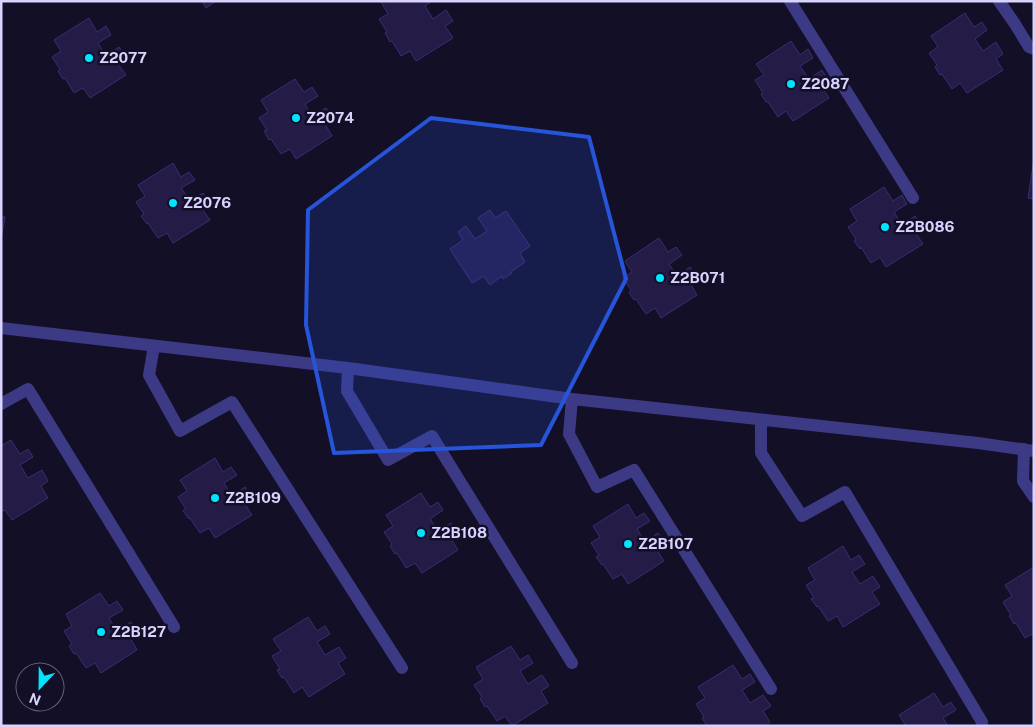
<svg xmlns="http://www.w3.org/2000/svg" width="1035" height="727" font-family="'Public Sans',sans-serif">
<rect width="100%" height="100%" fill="#130f26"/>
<path fill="#241b47" stroke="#3b2d73" d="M202,1H216L206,8Z
M383,1H432L425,6L433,19L446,10L453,21L445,26L453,38L416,61L410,51L401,56L392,41L390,42L385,33L387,32L379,19L388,14L381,2Z
M965,13L974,27L982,22L987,30L975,39L983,51L996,42L1003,54L996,59L1003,70L967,93L960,83L952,89L942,74L940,75L935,67L937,65L929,53L938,47L931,36Z
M89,18L97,32L106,26L111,35L98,43L106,56L119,47L127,59L118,64L126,75L90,98L83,88L74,93L65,78L63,79L58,71L60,69L52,57L61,51L54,40Z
M791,41L800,55L808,49L813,58L800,66L809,79L822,70L829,81L821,86L829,98L793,121L786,111L778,117L768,102H766L761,94L763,93L755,80L764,75L756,64Z
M295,79L304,92L312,87L318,96L305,104L312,117L326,108L333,119L325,124L332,136L296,159L290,149L281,154L271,139L269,140L264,131L267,130L259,118L268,112L261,100Z
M1034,159V199L1028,198Z
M173,163L181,177L189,172L195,180L181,188L190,201L203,193L210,204L202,209L210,220L173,243L167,233L158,238L148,223L147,224L141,216L144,214L136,202L145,196L138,185Z
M884,187L893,201L902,195L907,204L894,212L902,225L915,216L923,227L915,232L923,244L886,267L880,257L871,263L861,247L860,249L854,241L856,239L848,227L857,221L850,209Z
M490,210L495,218L506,211L530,246L520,253L525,262L511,272L512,273L503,279L502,276L490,285L484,276L472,283L450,249L463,240L458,232L466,226L475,239L487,231L478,218Z
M1,217H5L1,239Z
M659,238L668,252L676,247L682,255L669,264L677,276L690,267L698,279L690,283L697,295L661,318L655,308L646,314L636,299L634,300L629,292L631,290L623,278L632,272L625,261Z
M11,440L20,454L28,449L33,457L20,465L28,478L42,470L48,481L41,486L48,498L12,520L5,510L1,512V446Z
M215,458L223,472L231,467L237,475L224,483L232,496L245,487L252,498L244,503L252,515L215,538L209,528L200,533L190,518L189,519L183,511L186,509L178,497L187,491L180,480Z
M421,493L430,507L438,502L443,510L430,519L438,531L451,523L458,534L451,539L458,550L422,573L415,563L406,568L397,553L395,554L390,546L392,544L384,532L393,526L386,515Z
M628,504L636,518L644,513L650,521L637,529L645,542L658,533L665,545L657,550L664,561L628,584L622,574L613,579L603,564L602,565L596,557L599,555L591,543L600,537L593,526Z
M843,546L851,560L859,555L865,564L852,572L860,584L873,576L880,587L872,592L880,604L843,627L837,616L828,621L818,606L817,607L811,599L814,598L806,585L815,580L808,568Z
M1034,567V633L1025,638L1016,623L1014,624L1009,616L1011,615L1003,602L1012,596L1005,585Z
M100,593L109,606L117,601L123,610L109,618L117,631L131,622L138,633L130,638L137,650L101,673L95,663L86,668L76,653L74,654L69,646L72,644L64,631L72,626L66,614Z
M308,617L317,631L325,626L330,634L317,642L325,655L339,647L346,658L338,663L345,674L309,697L302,687L294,693L284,677L282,678L277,670L280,669L272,656L281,651L273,639Z
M511,646L520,660L528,655L533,663L520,671L528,684L542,675L549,686L541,691L548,703L512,726L505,716L497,721L487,706L485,707L480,699L482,697L474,685L483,679L476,667Z
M733,665L742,679L750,674L755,682L742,690L750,703L763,695L771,706L763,711L770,722L765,726H707L702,718L704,717L696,704L705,698L698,687Z
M934,693L943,707L951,702L956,710L943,718L948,726H906L899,715Z"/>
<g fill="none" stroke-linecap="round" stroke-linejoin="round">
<path stroke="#3d3a85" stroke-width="12" d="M790,1L913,198
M999,1L1015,24L1029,47L1034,49
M1,328L348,368L572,399L978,443L1034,451
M154,346L149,375L180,431L232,402L402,668
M348,368L347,391L388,460L432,436L572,663
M572,399L569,434L597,487L634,470L771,689
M1,404L28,389L174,627
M761,420V453L802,516L845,492L982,722
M1024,449L1023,481L1034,497"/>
</g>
<path fill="#2655da" fill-opacity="0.2" stroke="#2655da" stroke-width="4" stroke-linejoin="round" d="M431,118L589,137L626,279L541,445L334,453L306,325L308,210Z"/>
<g fill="#00e5ff" stroke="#130f26" stroke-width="2">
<circle cx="89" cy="58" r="5"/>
<circle cx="791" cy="84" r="5"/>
<circle cx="296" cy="118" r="5"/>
<circle cx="173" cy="203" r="5"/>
<circle cx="885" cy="227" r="5"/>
<circle cx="660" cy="278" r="5"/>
<circle cx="215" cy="498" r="5"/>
<circle cx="421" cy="533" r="5"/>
<circle cx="628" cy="544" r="5"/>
<circle cx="101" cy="632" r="5"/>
</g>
<g text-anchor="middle" stroke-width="5" stroke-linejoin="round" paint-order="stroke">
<g font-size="15" font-weight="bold" fill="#d9d4ff" stroke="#130f26" text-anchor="start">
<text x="99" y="63">Z2077</text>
<text x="801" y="89">Z2087</text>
<text x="306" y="123">Z2074</text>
<text x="183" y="208">Z2076</text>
<text x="895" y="232">Z2B086</text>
<text x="670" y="283">Z2B071</text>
<text x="225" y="503">Z2B109</text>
<text x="431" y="538">Z2B108</text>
<text x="638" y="549">Z2B107</text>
<text x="111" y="637">Z2B127</text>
</g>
</g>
<rect width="1035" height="727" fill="none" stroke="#d9d4ff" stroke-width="5"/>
<g transform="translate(40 687) rotate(202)"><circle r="24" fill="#130f26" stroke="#625e7d"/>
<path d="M0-4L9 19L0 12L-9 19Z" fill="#00e5ff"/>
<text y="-8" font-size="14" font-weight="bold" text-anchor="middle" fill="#d9d4ff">N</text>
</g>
</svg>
